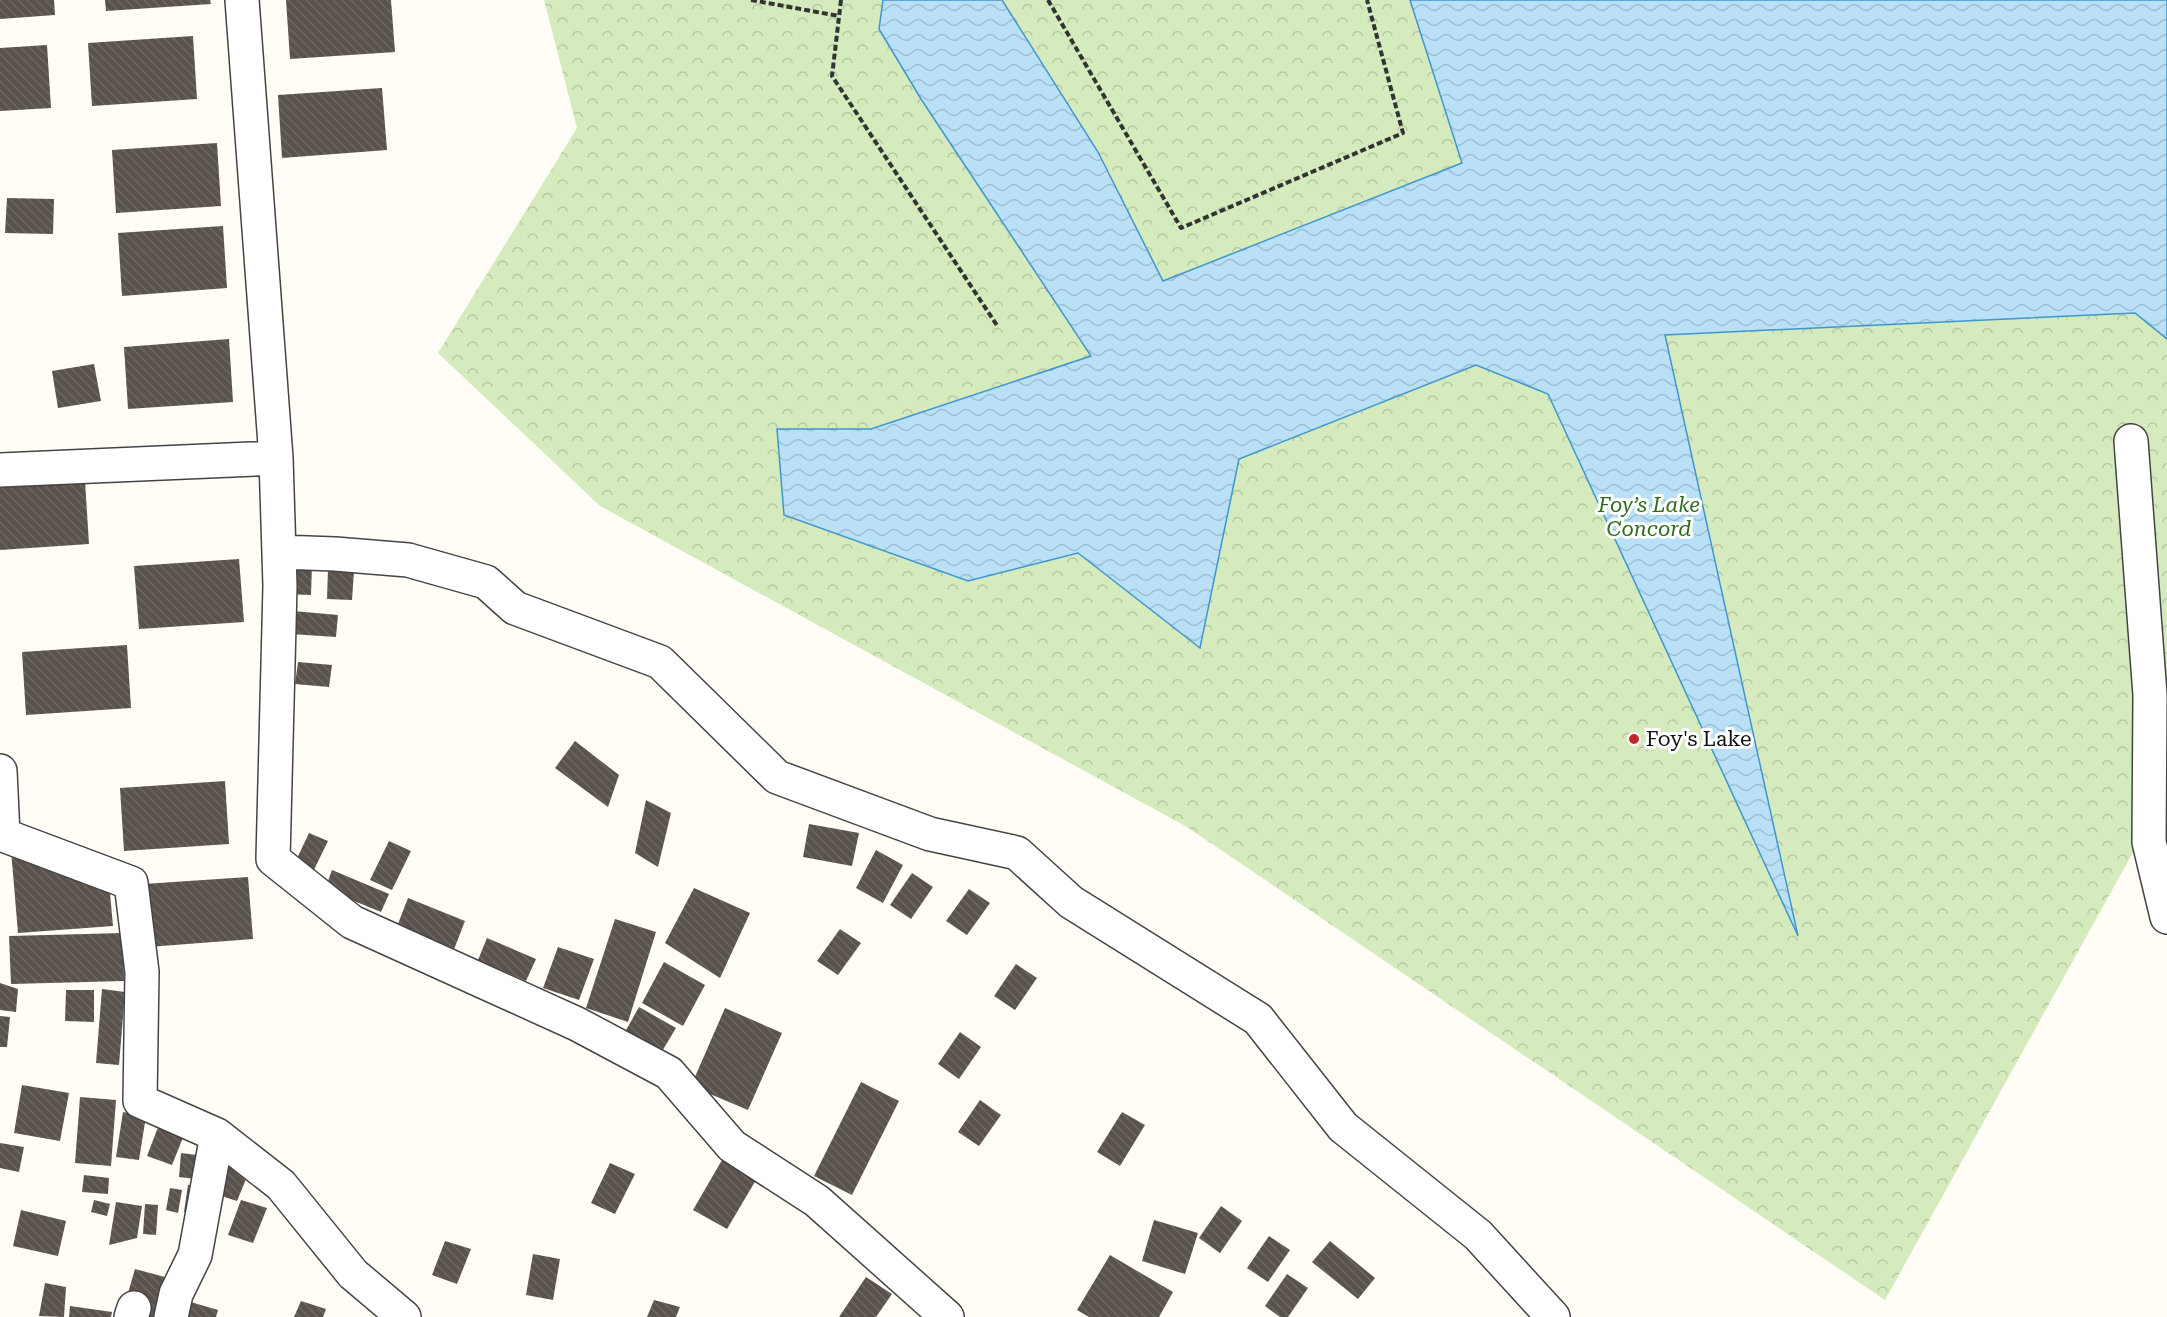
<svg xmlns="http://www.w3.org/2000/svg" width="2167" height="1317" font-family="'Roboto Serif',serif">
<defs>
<pattern id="park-crowns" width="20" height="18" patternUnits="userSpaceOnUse" patternTransform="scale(1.5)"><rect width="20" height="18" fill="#d5ebbd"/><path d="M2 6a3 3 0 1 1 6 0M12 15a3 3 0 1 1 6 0" fill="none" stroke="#b6c8a1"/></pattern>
<pattern id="water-waves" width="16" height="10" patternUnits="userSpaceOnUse" patternTransform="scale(1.5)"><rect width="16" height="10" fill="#b9e0f7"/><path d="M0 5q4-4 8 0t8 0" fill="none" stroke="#9ebfd3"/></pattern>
<pattern id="building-back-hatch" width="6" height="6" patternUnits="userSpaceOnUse" patternTransform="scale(1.5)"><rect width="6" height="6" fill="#5a524d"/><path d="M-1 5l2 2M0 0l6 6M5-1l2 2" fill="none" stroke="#6d6662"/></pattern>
</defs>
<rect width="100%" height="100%" fill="#fffdf5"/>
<path fill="url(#park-crowns)" d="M544,0H2167V791L1885,1300L1187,827L600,506L438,353L577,128Z"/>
<path fill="url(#water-waves)" stroke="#3f96cf" stroke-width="1.5" d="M883,0H1002L1098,152L1163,281L1462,163L1410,0H2167V339L2135,313L1665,335L1798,936L1548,394L1476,365L1239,459L1200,648L1078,553L968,581L784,515L777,429H871L1091,356L921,99L879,29Z"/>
<path fill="url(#building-back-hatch)" d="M0,0H54L55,15L0,19Z
M105,0H210L211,4L106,11Z
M286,0H391L395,52L290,59Z
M193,36L197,99L92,106L88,43Z
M47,45L51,108L0,111V48Z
M382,88L387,150L282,158L278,95Z
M217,143L221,206L116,213L112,150Z
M7,198L54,199L53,234L5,233Z
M223,226L227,288L122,296L118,233Z
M229,339L233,402L128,409L124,347Z
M94,364L101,401L58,408L52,371Z
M85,481L89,544L0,550V487Z
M239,559L244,622L139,629L134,566Z
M286,564L312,565L311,595L285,594Z
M328,569L354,571L352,600L327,599Z
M293,611L338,615L336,637L291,634Z
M127,645L131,708L26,715L22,652Z
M298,662L332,665L329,687L295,684Z
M575,741L619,775L608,807L555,768Z
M225,781L229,844L124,851L120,788Z
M646,800L671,813L658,867L635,853Z
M809,824L859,833L852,866L803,857Z
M309,833L328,841L309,880L291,871Z
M389,841L411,851L392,890L370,880Z
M11,850L109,882L113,926L18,933Z
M876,850L903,865L883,903L856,888Z
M332,870L389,894L381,912L325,889Z
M912,873L933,887L911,919L890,905Z
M248,877L253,939L148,947L144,884Z
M694,888L750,913L720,978L665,943Z
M969,889L990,903L967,935L946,921Z
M408,898L465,921L453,952L396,929Z
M615,919L656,932L628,1022L586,1008Z
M840,929L861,943L838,975L817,961Z
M123,933L124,981L11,984L9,936Z
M487,938L536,959L526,981L478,960Z
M558,947L594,959L579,1000L543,988Z
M664,962L705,985L683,1026L642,1003Z
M1016,964L1037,978L1015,1010L994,996Z
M0,983L18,989L16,1012L0,1010Z
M102,989L125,992L119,1065L96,1063Z
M66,990H94V1022L65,1021Z
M639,1007L676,1028L661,1053L625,1032Z
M725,1008L782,1033L748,1110L691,1086Z
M0,1016L10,1017L7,1047H0Z
M960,1032L981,1047L959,1079L938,1064Z
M861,1082L899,1101L852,1195L814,1176Z
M22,1085L69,1093L60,1141L14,1133Z
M80,1097L116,1100L111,1166L75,1163Z
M980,1100L1001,1115L979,1146L958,1132Z
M123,1112L146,1116L139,1160L116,1157Z
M1122,1112L1145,1125L1120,1166L1097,1152Z
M160,1122L186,1130L172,1165L147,1156Z
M0,1143L24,1147L19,1172L0,1168Z
M181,1153L197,1155L195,1179L179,1177Z
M225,1159L251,1167L237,1201L212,1193Z
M722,1160L756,1180L727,1229L693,1210Z
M610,1163L635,1174L615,1214L591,1203Z
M84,1175L109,1178L108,1194L82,1192Z
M188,1185L198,1186L194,1214L184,1212Z
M170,1188L182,1190L178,1213L166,1210Z
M94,1200L110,1204L107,1216L91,1212Z
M241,1200L267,1208L253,1243L228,1235Z
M116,1202L142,1206L137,1238L109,1245Z
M145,1204L158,1205L156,1235L143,1234Z
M1221,1206L1242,1221L1220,1253L1199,1238Z
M21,1210L66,1221L58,1256L13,1246Z
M1154,1220L1198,1233L1185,1274L1142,1261Z
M1269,1236L1290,1250L1268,1282L1247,1268Z
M445,1241L471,1249L457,1284L432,1275Z
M1330,1241L1375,1278L1358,1299L1312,1262Z
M533,1254L560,1259L553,1300L526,1295Z
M1110,1255L1173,1292L1159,1317H1089L1077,1310Z
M135,1269L176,1280L165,1317H121Z
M1287,1274L1308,1288L1288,1317H1280L1265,1306Z
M866,1277L892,1294L876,1317H839Z
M45,1283L66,1287L64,1317L39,1316Z
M177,1298L218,1310L216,1317H171Z
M654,1300L680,1307L676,1317H647Z
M301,1301L326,1309L323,1317H294Z
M70,1306L112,1312L111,1317H69Z"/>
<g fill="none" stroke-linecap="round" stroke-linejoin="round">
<g stroke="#444" stroke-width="36">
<path id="minor" d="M242,0L276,458L280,586L273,859L352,922L577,1024L669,1073L732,1146L817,1201L947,1317
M2131,441L2150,695L2149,842L2167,917
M0,470L276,458
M279,552L335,554L408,560L486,582L515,608L660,662L777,777L930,834L1017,853L1071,902L1258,1019L1343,1127L1478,1235L1553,1317
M0,771L3,835L131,883L142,972L140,1101L217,1135L195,1255L176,1294L171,1317
M217,1135L281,1185L353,1274L404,1317
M131,1317L134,1308"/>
</g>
<path stroke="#333" stroke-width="4" stroke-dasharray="6 3" stroke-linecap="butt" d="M751,0L839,16
M841,0L832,76L998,327
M1048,0L1181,228L1403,133L1367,0"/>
<use href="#minor" stroke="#fff" stroke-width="33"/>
</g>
<circle fill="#c4262e" stroke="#fff" stroke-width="2" cx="1634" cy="739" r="6"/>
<g text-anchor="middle" stroke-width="6" stroke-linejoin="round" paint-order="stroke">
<g font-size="21" font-style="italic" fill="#2f6b1f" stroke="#fff">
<text x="1649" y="512">Foy’s Lake<tspan x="1649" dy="24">Concord</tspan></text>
</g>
<g font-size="21" fill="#111" stroke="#fff" text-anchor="start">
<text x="1646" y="746">Foy's Lake</text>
</g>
</g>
</svg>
